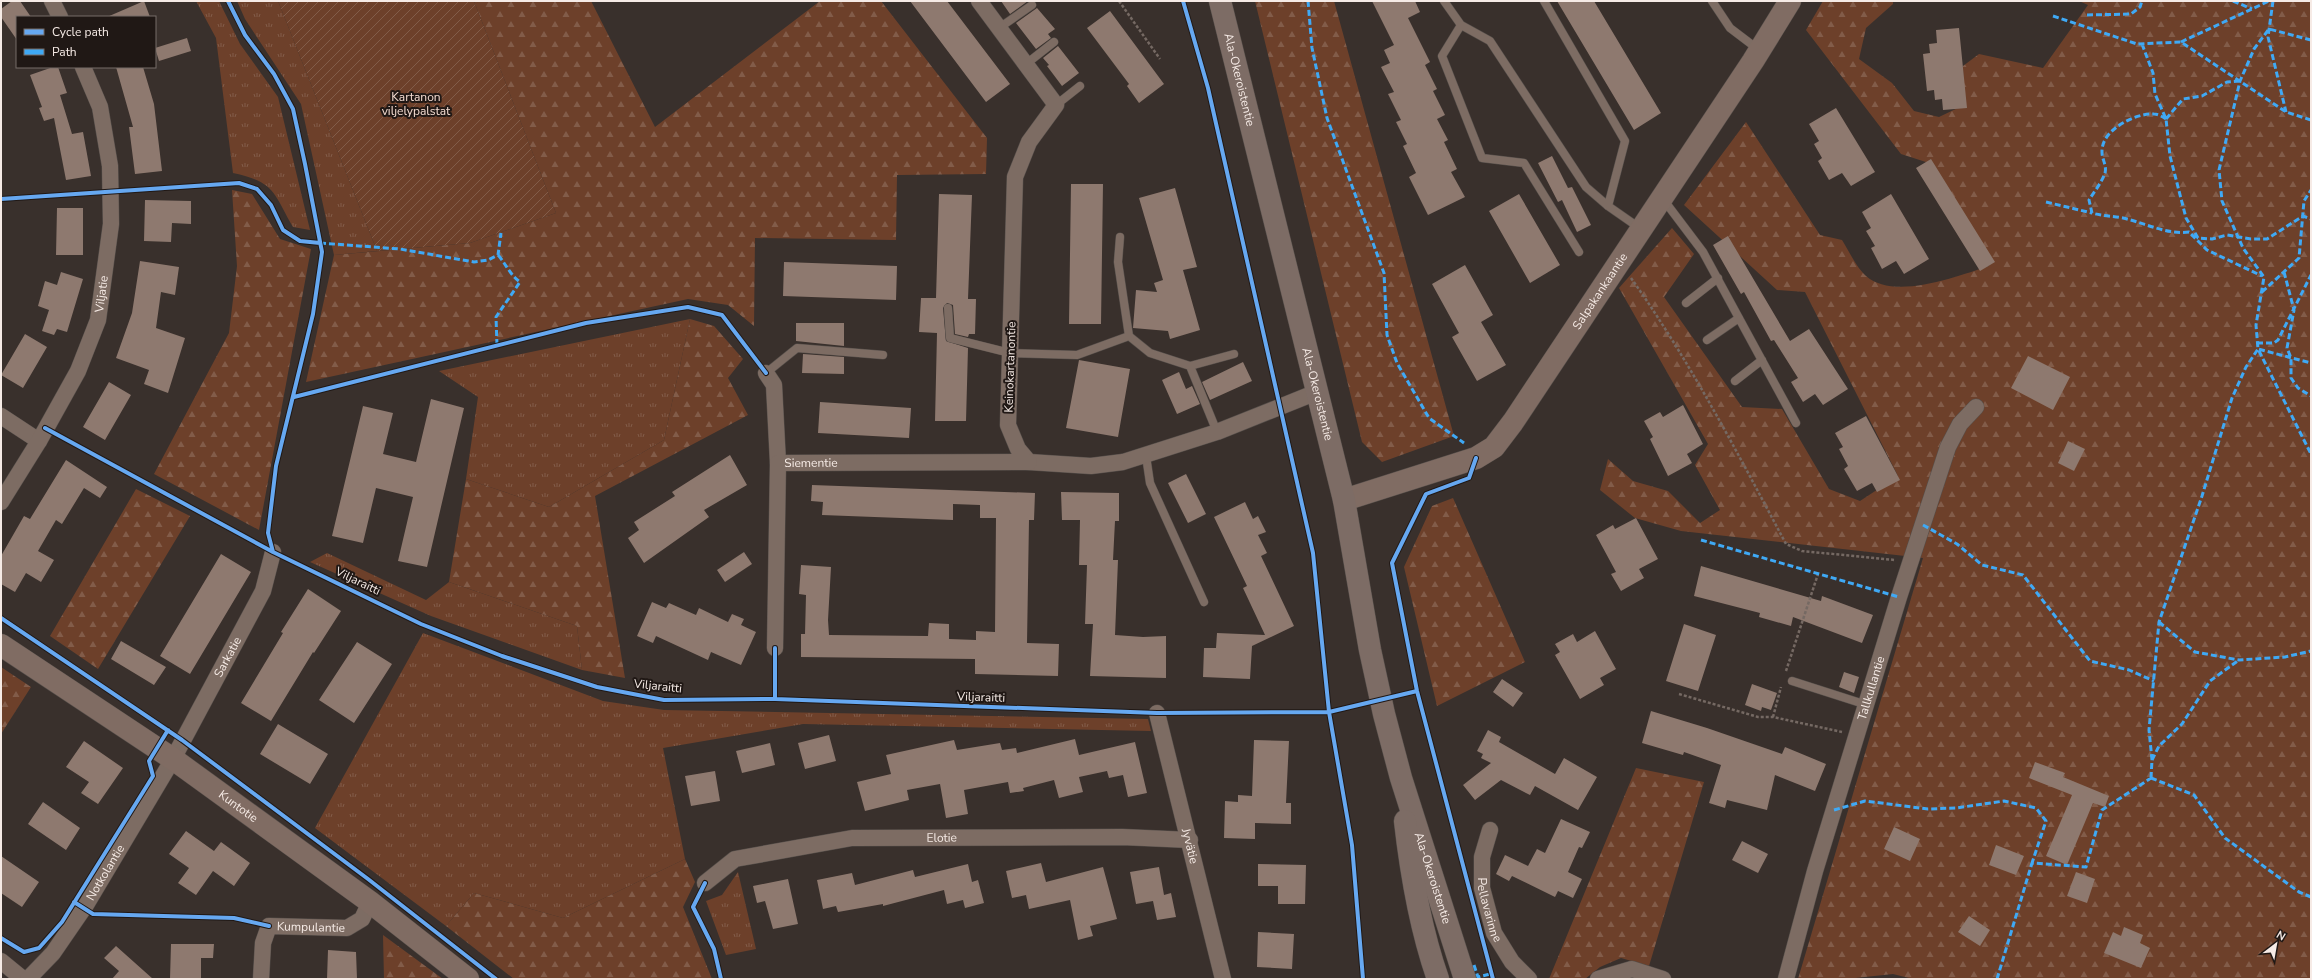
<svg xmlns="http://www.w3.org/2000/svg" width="2312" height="980" font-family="'Nunito Sans',sans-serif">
<defs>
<pattern id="grass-tufts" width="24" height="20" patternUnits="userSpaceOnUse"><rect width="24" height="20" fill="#6d402a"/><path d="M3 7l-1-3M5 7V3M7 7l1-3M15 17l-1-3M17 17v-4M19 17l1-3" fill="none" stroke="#825c49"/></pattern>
<pattern id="forest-firs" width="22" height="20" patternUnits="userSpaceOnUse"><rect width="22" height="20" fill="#6d402a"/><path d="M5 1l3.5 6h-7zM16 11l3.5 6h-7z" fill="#825c49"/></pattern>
<pattern id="garden-furrows" width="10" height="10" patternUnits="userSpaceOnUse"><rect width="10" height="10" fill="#6d402a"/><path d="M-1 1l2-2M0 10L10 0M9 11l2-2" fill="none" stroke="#825c49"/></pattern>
</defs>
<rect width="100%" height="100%" fill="#39302c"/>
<path fill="url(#grass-tufts)" d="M196,1H219L240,44L278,97L310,230L293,227C273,192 275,182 233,173L216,38Z
M237,1H278L377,251L334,255L301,104L245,19Z
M690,319L664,440L549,507L466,479L478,397L439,371Z
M327,553L426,600L449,582L577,626L582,670L431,616L310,562Z
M423,633L603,701L664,710L1148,719L1151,731L803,724L663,748L685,859L563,918L474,893L446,926L315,828Z
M738,872L756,949L726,955L706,901L722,895Z"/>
<path fill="url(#forest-firs)" d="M474,1H591L655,127L820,1H881L987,138L986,174L897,175L896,240L755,238L754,326L728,305L688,299L306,382L334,255L470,243L556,213Z
M1255,1H1334L1454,436L1382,462L1362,442Z
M1823,1H1893V4L1866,28L1859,59L1892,83L1914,111L1939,117L1964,105L1963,66L1979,54L2043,68L2088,5L2079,1H2311V979H1913L1893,974L1846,979H1798L1923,558L1681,531L1635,518L1600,490L1608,459L1633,481L1668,491L1700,523L1720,510L1695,465L1708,444L1619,288L1672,228L1694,254L1664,297L1742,407L1782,409L1829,489L1860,501L1898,476L1805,292L1777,290L1684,205L1746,122L1820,235L1842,240C1849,251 1856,267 1866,276C1894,301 1958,276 1989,266L1929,163L1901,154L1806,30Z
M232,190L252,194L280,239L311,249L259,530L154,474L229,333L237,266Z
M690,319L714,326L743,359L728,378L748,415L595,496L625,678L582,670L577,626L449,582L466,479L549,507L664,440Z
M136,489L190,516L98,669L50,636Z
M1453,498L1525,662L1437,706L1404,567L1432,506Z
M1,667L31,687L1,734Z
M1636,768L1704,782L1649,966L1621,958L1600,967L1585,979H1549Z
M685,859L695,882L683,907L712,979H514L446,926L474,893L563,918Z
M383,935L443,979H384Z"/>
<path fill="url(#garden-furrows)" d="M278,1H474L556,213L470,243L377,251Z"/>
<path fill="#8e796f" d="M12,1H20L31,17H17V40L1,17V9Z
M144,1L150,17H107Z
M910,1H947L1010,84L986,102Z
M1001,1H1028L1010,14Z
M1372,1H1415L1420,12L1408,18L1430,62L1425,65L1437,89L1433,91L1445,115L1437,119L1448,140L1444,142L1457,169L1451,172L1465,197L1428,215L1409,177L1416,173L1403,146L1407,144L1396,122L1401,120L1388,94L1394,92L1381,67L1390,63L1384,50L1394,45Z
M1557,1H1594L1661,113L1634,130Z
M1037,8L1055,29L1048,34L1051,38L1036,49L1016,23Z
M1110,11L1164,84L1139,103L1127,86L1129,84L1087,28Z
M1959,28L1967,108L1943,110L1942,99L1935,100L1934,90L1927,91L1923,54L1930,53L1929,44L1937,43L1936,30Z
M187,38L191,51L159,61L155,48Z
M1058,46L1079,73L1062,86L1047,66L1049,65L1043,58Z
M53,67H58L67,93L60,95L72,134L83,132L91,176L66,180L54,118L44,121L39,108L42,107L30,75Z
M116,67H143L154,104L162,171L135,174L129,127H133Z
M1836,108L1875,172L1851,186L1842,173L1829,180L1818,161L1822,158L1814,144L1819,141L1809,124Z
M1552,156L1568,188L1572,187L1591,225L1577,232L1562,200L1558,202L1538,163Z
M1931,159L1995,262L1980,271L1916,168Z
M1071,184H1103L1101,324H1069Z
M1175,188L1197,267L1183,270L1200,330L1170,339L1168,331L1133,328L1136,290L1157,292L1154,283L1163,280L1139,198Z
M939,194L972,195L968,299H976L975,334H969L968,337L955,334L953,305L947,303L943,308L946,341L968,348L966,421H935L937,333L919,332L921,298H936Z
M1519,194L1560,265L1530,283L1489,211Z
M1891,194L1929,259L1904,274L1896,261L1882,269L1871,248L1875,246L1866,231L1871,228L1862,212Z
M145,200L191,201V224L172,223L171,242L144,241Z
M57,208H83V255H56Z
M1728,236L1790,341L1809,329L1848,389L1823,405L1815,394L1803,402L1791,382L1798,378L1774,340L1771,341L1744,292L1741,294L1713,245Z
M140,261L179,267L175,295L161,292L156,328L185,338L168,393L144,384L149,370L116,358L132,313Z
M784,262L897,266L896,300L783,296Z
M1465,265L1493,315L1481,322L1506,365L1477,381L1452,337L1459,333L1432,284Z
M61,272L83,279L67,332L57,329L54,335L42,331L49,310L38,306L45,281L57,285Z
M796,323H844V346L796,341Z
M25,334L47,347L23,388L1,375Z
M803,354L844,357V374L802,373Z
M2028,356L2070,377L2053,410L2011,388Z
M1079,360L1130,369L1118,437L1066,428Z
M1243,362L1252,381L1210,400L1202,382Z
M1179,372L1186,389L1192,386L1200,404L1177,414L1162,380Z
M109,382L131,395L105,440L83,427Z
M431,399L464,408L427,567L398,561L413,497L376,488L363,543L332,536L363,406L393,413L383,454L416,462Z
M820,402L911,408L909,438L818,433Z
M1683,405L1703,444L1687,454L1692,463L1668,476L1650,439L1653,437L1644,421L1660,412L1663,417Z
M1866,416L1900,480L1877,492L1872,483L1857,491L1844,469L1848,466L1839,449L1843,447L1835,433Z
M2068,441L2085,449L2074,471L2058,463Z
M730,455L747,485L704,510L709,517L644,563L628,538L639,530L634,522L675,496L672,492Z
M66,460L107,487L100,498L84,488L62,524L56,520L38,551L54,560L41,582L26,573L15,592L1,584V556L24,516L30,519Z
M1186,474L1206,514L1188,523L1168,483Z
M812,485L1035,493L1034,520H1029L1027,643L1059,644L1058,676L975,674V659L801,657V634H805L806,595L799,594L801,565L831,567L828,620L829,635L928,636L929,623L949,624V639L976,640V631L995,632L996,518H980V505L953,504V520L822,515L823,502L811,501Z
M1061,492L1119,493V521H1115L1113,560H1118L1115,635L1143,637L1166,636V678L1090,676L1093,624H1085L1087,565H1079L1080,520H1062Z
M1245,502L1253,519L1258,516L1266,532L1258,535L1267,553L1261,556L1294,626L1252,646L1250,679L1203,677L1204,648H1216L1217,633L1265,635L1243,588L1247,586L1214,517Z
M1636,518L1658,559L1639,569L1644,578L1621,591L1611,574L1616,572L1596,535L1613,525L1615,529Z
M744,552L752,564L725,582L717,570Z
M221,554L251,572L190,674L160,656Z
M1701,566L1821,601L1822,596L1873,615L1862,643L1793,617L1791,626L1759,617L1760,613L1694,596Z
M308,589L341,611L314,653L313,652L271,721L241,703L283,633L281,632Z
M652,602L666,608L669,603L696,615L699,608L728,622L732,614L744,619L741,625L756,632L741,665L711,652L708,660L656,636L653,643L637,636Z
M1684,624L1716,635L1698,691L1666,681Z
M1595,631L1616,669L1600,678L1604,685L1580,699L1555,655L1560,652L1555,644L1573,634L1577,642Z
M121,641L166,667L154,685L111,659Z
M357,642L392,664L354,723L319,700Z
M1844,672L1859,677L1854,693L1839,687Z
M1502,679L1523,693L1513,707L1493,692Z
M1752,684L1777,693L1771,710L1762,707L1761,711L1745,705Z
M1651,711L1707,728L1782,754L1785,747L1826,764L1815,791L1775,775L1767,810L1727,800L1725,808L1709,803L1721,765L1684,752L1683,755L1642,743Z
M278,724L328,754L310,784L260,754Z
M1488,730L1501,737L1499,742L1555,774L1564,758L1597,777L1578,810L1535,786L1530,795L1501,780L1475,800L1463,785L1491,763L1481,758L1483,754L1477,751Z
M829,735L836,761L805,769L798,743Z
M1075,739L1079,755L1135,742L1147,793L1128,797L1123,775L1109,778L1107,771L1079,777L1083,792L1059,798L1054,780L1023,788L1024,791L1010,793L1008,782L964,790L968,814L946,818L940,784L907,790L909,800L865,811L857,782L891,774L886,755L954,740L957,750L1000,743L1002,750L1016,748L1017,753Z
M1254,740L1289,741L1286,803H1291V824L1255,823V839L1224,838L1225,801L1238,802V795L1252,796Z
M84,741L123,768L98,804L81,793L89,782L66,767Z
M770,743L775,765L742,773L736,751Z
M2035,762L2065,773L2063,777L2109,796L2105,807L2093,803L2067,865L2046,856L2072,795L2029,778Z
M715,771L720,801L691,806L685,776Z
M43,802L80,828L66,850L28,824Z
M1561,819L1590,832L1582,848L1579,847L1568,872L1582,879L1573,898L1558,891L1555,897L1512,876L1509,881L1496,874L1505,855L1528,866L1537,849L1545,853Z
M1894,827L1920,839L1910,861L1884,849Z
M186,831L214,851L221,842L250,863L234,886L213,871L196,895L178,883L189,868L169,854Z
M1742,841L1768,854L1758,873L1732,860Z
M1996,845L2024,856L2016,875L1989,865Z
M1,856L39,882L22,907L1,893Z
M1041,863L1046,882L1103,867L1117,919L1090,926L1093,936L1078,940L1070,900L1029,909L1026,895L1012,898L1006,871Z
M968,864L972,882L978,880L984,903L965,908L963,900L947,904L944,890L883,906V904L838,912L836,906L823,909L817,880L852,873L855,885L913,870L915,877Z
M1258,864L1306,865L1305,904H1278V886H1258Z
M1159,867L1164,895L1171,893L1176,917L1157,920L1153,901L1136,904L1130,872Z
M2076,872L2095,879L2087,903L2067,896Z
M788,879L798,924L773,929L765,901L757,903L753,886Z
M1969,916L1990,930L1980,946L1958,932Z
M2124,927L2143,935L2140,943L2150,948L2141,968L2104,953L2113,932L2121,936Z
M1258,932L1294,934L1292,969L1257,967Z
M171,944H214L213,958H201V979H170Z
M116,946L153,979H112L119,971L104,958Z
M328,950L356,952L357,979H327Z"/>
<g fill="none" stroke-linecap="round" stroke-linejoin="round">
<g stroke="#564f4b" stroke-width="9">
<path id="lane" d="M1444,1L1461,25L1490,41L1586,187L1608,206L1641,229
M1544,1L1625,141L1608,206
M1712,1L1730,28L1759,50
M1461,25L1442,56L1482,158L1524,163L1579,252
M999,28L1032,5
M1026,64L1054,42
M1056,105L1080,86
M1663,199L1703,252L1796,423
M1120,237L1118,262L1129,336L1150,353L1190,366L1217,432
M1686,303L1718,278
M948,308L950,338L1010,353L1077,355L1129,336
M1707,340L1739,318
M1190,366L1234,354
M766,373L797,348L883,355
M1735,381L1762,360
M1146,456L1150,483L1204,602
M1792,681L1867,705"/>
</g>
<g stroke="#564f4b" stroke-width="17">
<g id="street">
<path d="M52,1L60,17"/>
<path d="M979,1L1056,105L1029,142L1015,177L1008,425L1018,449L1029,462L1091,466L1123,462L1217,432L1317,392"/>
<path d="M766,373L774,385L778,463"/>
<path d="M1,416L39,441"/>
<path id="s1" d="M1,502L39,441L78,371L98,320L111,224L110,166L100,107L83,67"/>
<path id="s2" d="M775,648L778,463L1029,462"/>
<path id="s3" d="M1157,713L1223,979"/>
<path id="s4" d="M1490,830L1482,857V888L1494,933L1512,962L1529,979"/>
<path id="s5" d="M705,883L735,859L852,838L1122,837L1190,840"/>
<path d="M1,961L23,979"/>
<path id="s6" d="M28,979L53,953L86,905L173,759L263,591L273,552"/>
<path id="s7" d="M261,979L263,943L269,926L347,928L362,919L370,902"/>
<path d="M1598,979L1632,969L1663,979"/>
<path id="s8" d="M1786,979L1815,871L1899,597L1948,447L1960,424L1976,407"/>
</g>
</g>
<g stroke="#564f4b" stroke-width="23">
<g id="secondary">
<path id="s9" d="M1344,500L1476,458L1494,447L1513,422L1753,61L1790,1"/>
<path id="s10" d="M1,645L173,759L370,902L468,979"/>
</g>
</g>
<g stroke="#564f4b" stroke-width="23">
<g id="primary">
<path id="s11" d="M1220,1L1344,500L1370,650L1384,714L1401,778L1465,979"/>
<path d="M1405,821C1411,874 1420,928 1438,979"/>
</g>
</g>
<path stroke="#756963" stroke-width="2.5" stroke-dasharray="3 2" stroke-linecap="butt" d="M1119,1L1160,59
M1631,278C1690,361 1738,454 1786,544L1802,551L1895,560
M1786,671L1818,574
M1679,694L1758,717H1773L1842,732
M1773,717L1781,687"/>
<use href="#lane" stroke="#7d6c63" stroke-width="8"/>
<use href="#street" stroke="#7d6c63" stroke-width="16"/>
<use href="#secondary" stroke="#806c63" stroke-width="22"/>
<use href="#primary" stroke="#7d6c65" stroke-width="22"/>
<path stroke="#3fa9f5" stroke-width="3" stroke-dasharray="6 3" stroke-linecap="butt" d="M1308,1L1312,48L1327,118L1384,273L1387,335L1397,363L1429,418L1464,443
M2233,1L2252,9
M2273,1L2268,37L2286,112
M2087,15L2131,14L2140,7L2142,1
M2053,16L2137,44L2181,42L2286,112L2311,120
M2311,40L2269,29L2254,49L2240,81L2219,170L2222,201L2243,248L2264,277L2256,325L2258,349L2311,363
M2181,42L2269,1
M2142,44L2153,73L2155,94L2166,119L2170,156L2186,218L2198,238L2212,239L2227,235L2251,239H2267L2303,216L2311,219
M2166,119C2163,117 2158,114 2154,114C2135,113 2101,130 2102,152C2102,160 2107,165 2105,173C2102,182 2094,192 2089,200L2092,213C2102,216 2112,216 2123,218C2145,223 2167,235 2189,232L2207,250L2262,276
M2166,119L2183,99L2202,96L2227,82L2240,81
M2046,202L2092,213
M320,243L400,249L474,262L488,260L498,255L501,233
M2284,272L2294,310L2287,348L2291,358V378L2298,388L2311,396
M2262,292L2299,258L2304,201L2311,190
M2257,343H2274L2278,340L2311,275
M497,345L496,317L520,282C510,275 506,264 498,255
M1923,525L1957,544L1982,565L2023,575L2090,661L2129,670L2154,681
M1701,540L1899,597
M2159,622L2195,652L2239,660L2285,657L2311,651
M2152,760L2159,746L2182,724L2210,681L2239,660
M2151,778L2152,760L2149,730L2159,622L2202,496L2232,398L2246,367L2258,349L2311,454
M2151,778L2194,795L2225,838L2299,892L2311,897
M1834,810L1865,801L1928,809L1956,808L2004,801L2036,808L2046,821L2032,863
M1474,965L1478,977L1490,974
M1997,979L2032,863L2086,867L2102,810L2151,778"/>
<g stroke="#201815" stroke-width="6">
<path id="cycleway" d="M228,1L245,35L274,74L293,109L305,164L322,252L313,314L276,466L268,533L273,552
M1183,1L1208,88L1313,553L1329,712L1352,845L1363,979
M1,199L239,183L257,189L271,205L283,230L300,241L320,243
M294,397L586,323L688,307L722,315L766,373
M45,428L273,552L421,624L502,656L597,687L664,700L775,699L1157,713L1329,712L1417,691
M1476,458L1469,478L1426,494L1392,563L1417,691L1493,979
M1,618L182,740L368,879L496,979
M775,699V648
M705,883L693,907L714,949L721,979
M74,902L93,914L234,918L269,926
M1,938L24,952L39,948L62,922L153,776L149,761L168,730"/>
</g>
<use href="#cycleway" stroke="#66a8f1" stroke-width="4"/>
</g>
<g text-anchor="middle" stroke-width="4" stroke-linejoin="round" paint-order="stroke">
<g font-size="12" fill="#f6ebe6" stroke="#201815">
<text dy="4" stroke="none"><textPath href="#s11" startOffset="81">Ala-Okeroistentie</textPath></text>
<text dy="4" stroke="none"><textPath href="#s9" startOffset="348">Salpakankaantie</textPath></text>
<text dy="4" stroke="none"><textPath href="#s1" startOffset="233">Viljatie</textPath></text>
<text transform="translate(1010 367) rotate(-88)" y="4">Keinokartanontie</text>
<text dy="4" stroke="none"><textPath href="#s11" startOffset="405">Ala-Okeroistentie</textPath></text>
<text dy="4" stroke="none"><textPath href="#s2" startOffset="218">Siementie</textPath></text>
<text transform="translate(358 581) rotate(26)" y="4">Viljaraitti</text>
<text dy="4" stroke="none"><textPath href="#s6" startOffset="380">Sarkatie</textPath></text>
<text transform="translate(658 686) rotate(6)" y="4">Viljaraitti</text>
<text dy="4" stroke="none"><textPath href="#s8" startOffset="303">Tallkullantie</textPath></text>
<text transform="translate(981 697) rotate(2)" y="4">Viljaraitti</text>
<text dy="4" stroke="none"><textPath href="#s10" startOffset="287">Kuntotie</textPath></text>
<text dy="4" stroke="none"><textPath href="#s5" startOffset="247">Elotie</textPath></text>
<text dy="4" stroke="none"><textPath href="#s3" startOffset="137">Jyvätie</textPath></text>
<text dy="4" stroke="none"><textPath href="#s6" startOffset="132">Notkolantie</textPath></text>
<text dy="4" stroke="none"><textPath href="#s11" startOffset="903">Ala-Okeroistentie</textPath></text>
<text dy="4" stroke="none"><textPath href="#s4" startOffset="82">Pellavarinne</textPath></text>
<text dy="4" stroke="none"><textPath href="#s7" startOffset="96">Kumpulantie</textPath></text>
</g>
<g font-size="12" fill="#f5ddd2" stroke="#201815">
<text x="416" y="101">Kartanon<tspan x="416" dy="14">viljelypalstat</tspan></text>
</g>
</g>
<rect width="2312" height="980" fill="none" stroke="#f6ebe6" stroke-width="4"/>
<rect x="16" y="16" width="140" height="52" fill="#201815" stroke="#766c69"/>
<rect x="24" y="29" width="20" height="6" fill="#66a8f1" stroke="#766c69"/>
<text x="52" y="36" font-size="12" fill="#f6ebe6">Cycle path</text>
<rect x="24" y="49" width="20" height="6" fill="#3fa9f5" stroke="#766c69"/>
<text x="52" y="56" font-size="12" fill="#f6ebe6">Path</text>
<g transform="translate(2276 944) rotate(31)" stroke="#201815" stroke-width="3" paint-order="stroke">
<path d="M0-3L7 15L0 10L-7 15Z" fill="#f6ebe6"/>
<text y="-6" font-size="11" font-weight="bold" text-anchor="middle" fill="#f6ebe6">N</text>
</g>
</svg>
